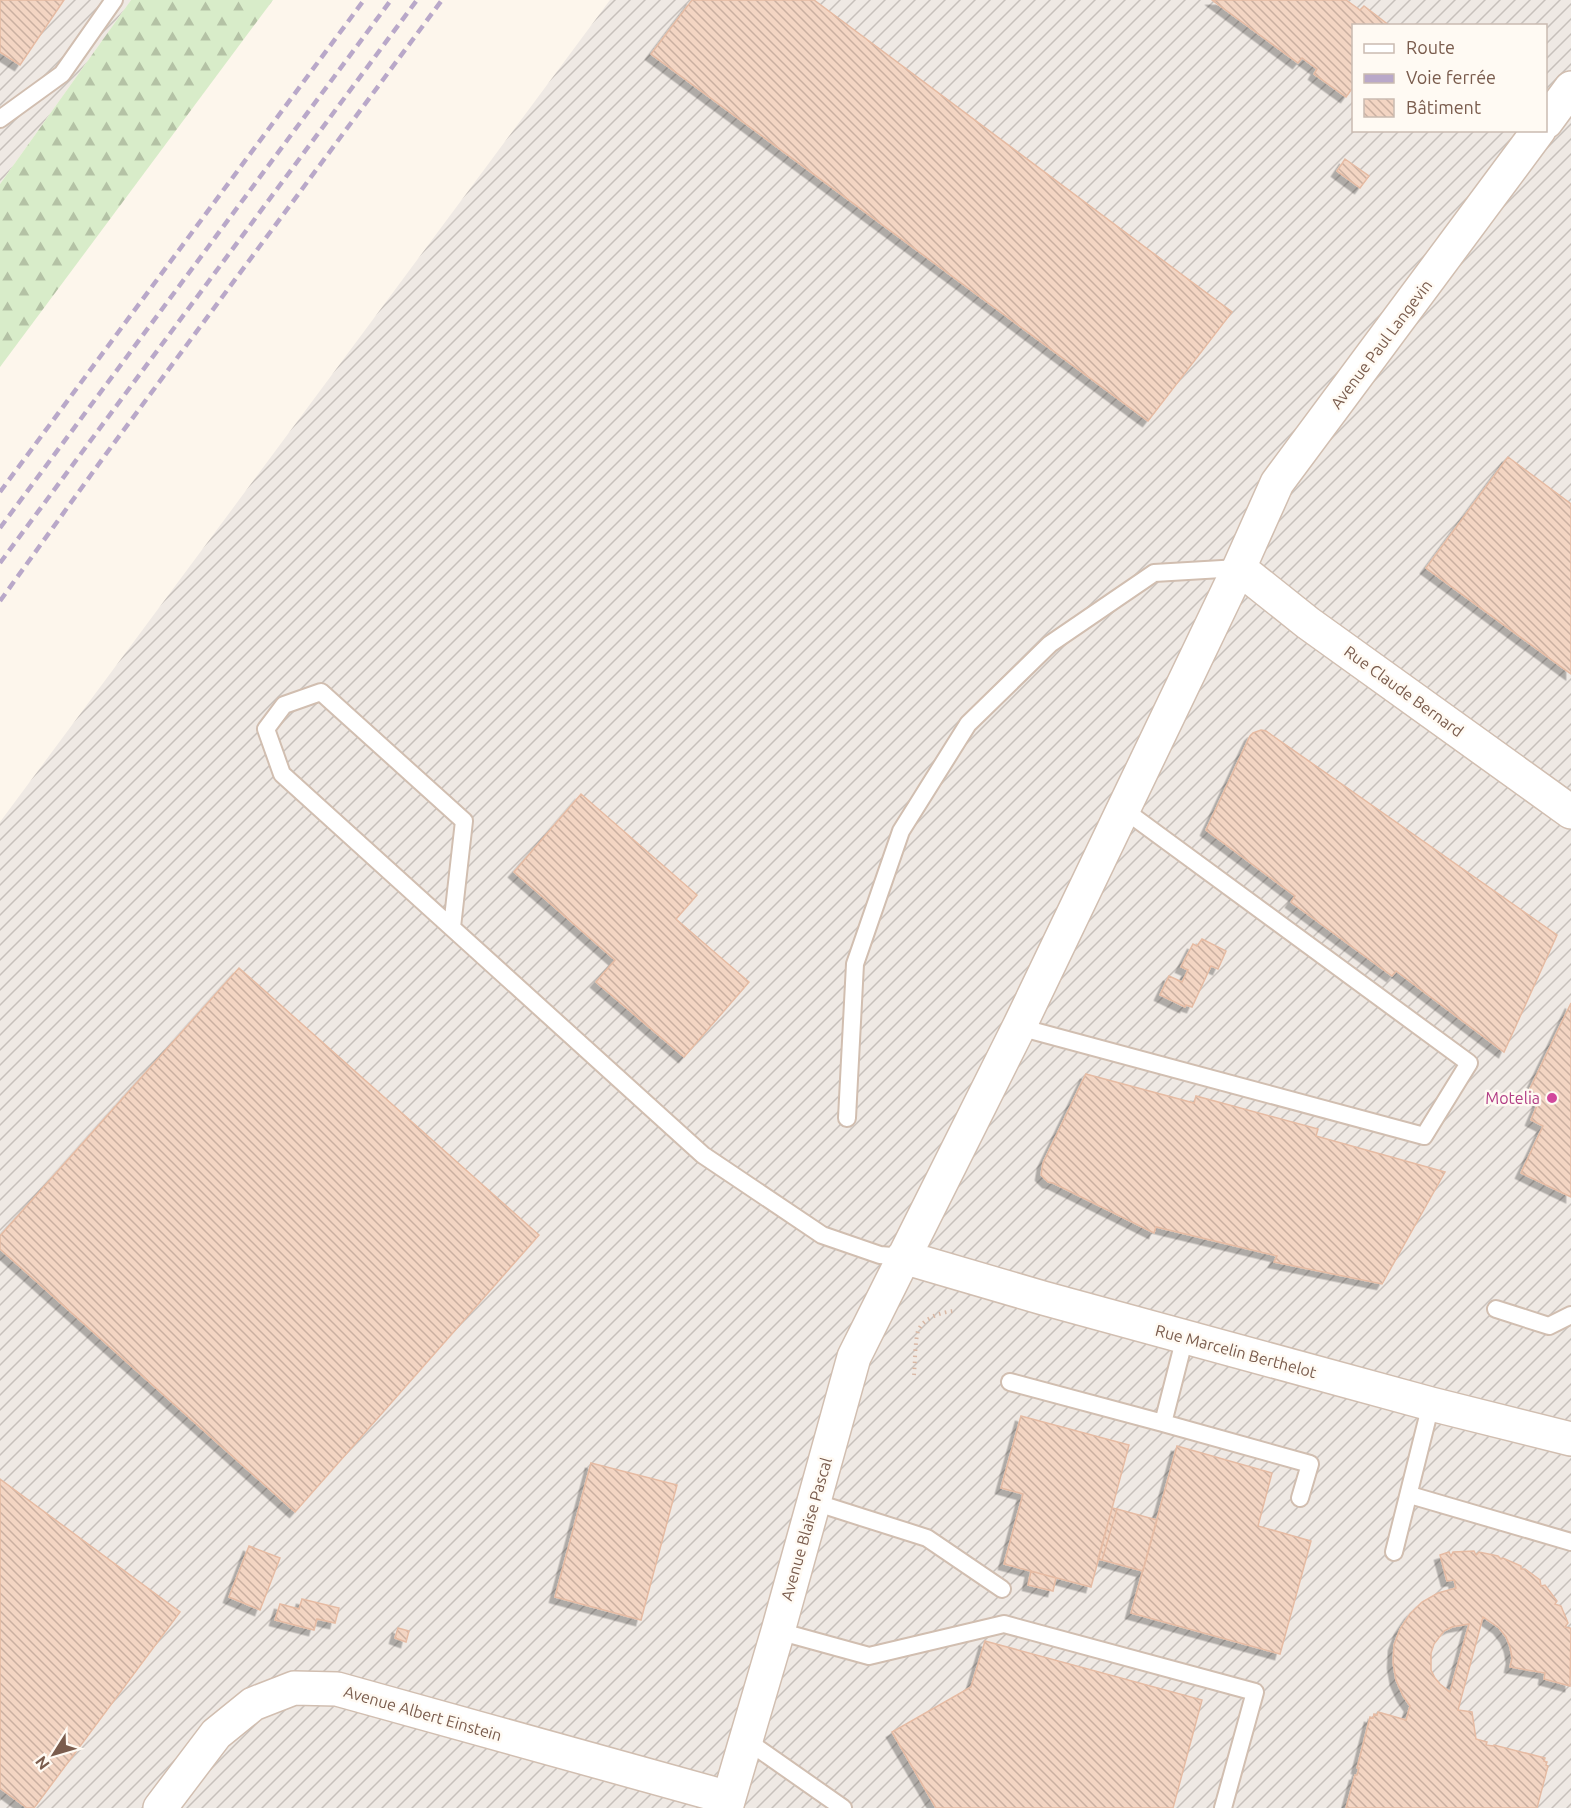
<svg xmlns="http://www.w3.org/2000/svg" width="1571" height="1808" font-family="Ubuntu,sans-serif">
<defs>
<pattern id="industrial-furrows" width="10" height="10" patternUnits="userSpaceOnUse" patternTransform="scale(1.5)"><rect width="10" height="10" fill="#efe9e4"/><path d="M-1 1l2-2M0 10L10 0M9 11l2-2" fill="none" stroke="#c7c0bb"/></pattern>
<pattern id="forest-firs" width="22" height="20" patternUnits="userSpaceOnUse" patternTransform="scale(1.5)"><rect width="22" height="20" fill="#d8ecc9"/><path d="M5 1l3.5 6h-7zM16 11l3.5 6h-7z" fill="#b4c2a5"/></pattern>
<pattern id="building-back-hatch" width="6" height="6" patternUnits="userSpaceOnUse" patternTransform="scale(1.5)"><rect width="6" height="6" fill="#f3d5c3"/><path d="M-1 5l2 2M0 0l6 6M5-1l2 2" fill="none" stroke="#cab0a1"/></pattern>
<filter id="shadow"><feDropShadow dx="-5.5" dy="5.5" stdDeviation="0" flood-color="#0004"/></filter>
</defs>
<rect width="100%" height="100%" fill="#fdf6ec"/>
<path fill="url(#industrial-furrows)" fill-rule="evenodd" d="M0,0H131L0,184Z
M610,0H1571V1808H0V822ZM1354,26H1546V130H1354Z"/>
<path fill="url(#forest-firs)" d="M131,0H273L0,367V184Z"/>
<path fill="url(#building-back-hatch)" stroke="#e6bba3" stroke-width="1.5" fill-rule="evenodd" filter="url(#shadow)" d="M0,0H64L20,65L0,52Z
M692,0H814L1232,312L1148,421L651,54Z
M1212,0H1346L1360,10L1364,6L1390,26H1354V86L1346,97L1314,74L1317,69L1302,58L1298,63Z
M1345,159L1369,176L1360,188L1337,171Z
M1508,457L1571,504V674L1426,568Z
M1261,730L1266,731L1557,935L1504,1052L1396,971L1392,976L1291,902L1295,896L1206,830L1250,736L1253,733Z
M581,794L697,895L676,919L749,982L684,1057L596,982L615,960L514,872Z
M1202,939L1226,951L1218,969L1211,966L1192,1007L1186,1005L1185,1007L1160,995L1169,976L1182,982L1188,970L1181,967L1193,944L1197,946Z
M239,968L539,1235L295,1512L0,1249V1236Z
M1571,1003V1197L1521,1173L1543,1126L1531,1120L1539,1101L1527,1095Z
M1086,1074L1194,1103L1196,1096L1318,1129L1316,1136L1445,1172L1382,1284L1274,1262L1277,1256L1156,1227L1154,1233L1053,1183L1048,1182L1041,1175L1043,1163Z
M1021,1416L1129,1445L1091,1587L1004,1564L1023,1494L1001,1488Z
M1177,1446L1272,1473L1258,1526L1311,1541L1280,1654L1131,1613Z
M591,1463L677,1485L641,1620L555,1597Z
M0,1479L180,1612L34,1808H27L0,1788Z
M1112,1508L1117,1509L1102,1560L1098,1559Z
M1117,1509L1157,1520L1143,1571L1102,1560Z
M249,1546L280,1558L260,1610L229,1597Z
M1474,1551L1476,1555L1479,1552L1498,1556L1501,1559L1503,1558L1521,1566V1569H1525L1540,1580L1541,1586L1545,1585L1557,1601L1555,1604L1561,1606L1568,1623L1565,1627L1570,1628L1571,1630L1570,1686L1544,1679L1545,1673L1510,1667L1512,1658L1510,1647L1506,1637L1499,1628L1483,1617L1458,1710L1472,1712L1476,1739L1487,1742L1486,1745L1493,1746L1494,1745L1545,1758L1544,1761L1547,1762L1546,1765L1548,1766L1537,1808H1346L1355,1775H1357L1359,1768H1357L1370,1717L1373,1718L1374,1714L1377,1715L1378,1712L1406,1720L1410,1706L1403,1696L1396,1680L1393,1663L1394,1645L1400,1629L1410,1614L1422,1602L1438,1593L1456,1588L1454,1580L1447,1581L1440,1555L1449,1552L1451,1556L1453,1552ZM1469,1624L1450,1692L1440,1684L1435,1678L1431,1670V1653L1434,1644L1444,1631L1452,1627Z
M1031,1571L1056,1578L1053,1591L1028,1585Z
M302,1599L339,1608L335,1623L317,1619L314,1630L275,1620L280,1604L299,1609Z
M398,1628L409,1631L406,1642L395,1638Z
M985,1641L1202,1700L1173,1808H936L892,1732L971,1687Z"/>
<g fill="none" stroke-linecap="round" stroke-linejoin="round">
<g stroke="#d1beb0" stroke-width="20">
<path id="service" d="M0,119L62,74L114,0
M452,927L464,821L321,692L284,705L266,729L282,774L703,1155L822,1235L880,1255L903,1257
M1019,1027L1424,1136L1469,1063L1123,809
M847,1118L855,964L901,831L968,724L1050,644L1154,573L1239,568
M1496,1309L1549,1326L1571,1315
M1010,1382L1163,1423L1185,1337
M1163,1423L1310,1464L1300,1498
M1410,1495L1571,1542
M814,1502L927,1538L1002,1589
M1394,1552L1431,1404
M778,1631L869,1656L1004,1624L1255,1692L1223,1808
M746,1740L843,1808"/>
</g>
<g stroke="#d1beb0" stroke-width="36">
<path id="minor" d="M1546,122L1571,88
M1239,568L1308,623L1571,812
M903,1257L1043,1298L1431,1404L1571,1439
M160,1808L216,1734L253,1704L294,1688L337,1689L729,1798
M726,1808L778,1631L854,1357L1019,1027L1239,568L1277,483L1539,130"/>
</g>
<path stroke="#d9b8a5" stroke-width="4" stroke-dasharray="1.5 4.5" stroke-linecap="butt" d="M914,1375C915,1364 915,1341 918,1331C923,1318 941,1312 954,1311"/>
<use href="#service" stroke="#fff" stroke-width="16"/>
<use href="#minor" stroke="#fff" stroke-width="33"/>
<path stroke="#b9a8c9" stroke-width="4.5" stroke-dasharray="9 6" stroke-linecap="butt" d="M0,492L364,0
M0,528L391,0
M0,563L417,0
M0,601L106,454L442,0"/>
</g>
<circle fill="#d1479c" stroke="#fffaf3" stroke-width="2" cx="1552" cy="1098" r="6"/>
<g text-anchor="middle" stroke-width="5" stroke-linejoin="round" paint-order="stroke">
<g font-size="16" fill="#7a5c4d" stroke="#fffaf3">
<text transform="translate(1381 344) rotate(-53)" y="6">Avenue Paul Langevin</text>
<text transform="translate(1404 691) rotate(36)" y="6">Rue Claude Bernard</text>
<text transform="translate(1236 1351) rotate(15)" y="6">Rue Marcelin Berthelot</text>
<text transform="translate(806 1529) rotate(-74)" y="6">Avenue Blaise Pascal</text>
<text transform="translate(423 1713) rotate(16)" y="6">Avenue Albert Einstein</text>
</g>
<g font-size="16" fill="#b23c85" stroke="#fffaf3" text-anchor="end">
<text x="1540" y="1104">Motelia</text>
</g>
</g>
<rect x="1352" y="24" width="195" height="108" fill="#fffaf3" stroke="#cabbb1" stroke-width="1.5"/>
<rect x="1364" y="44" width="30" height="9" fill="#ffffff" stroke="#cabbb1" stroke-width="1.5"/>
<text x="1406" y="54" font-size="18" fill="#7a5c4d">Route</text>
<rect x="1364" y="74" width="30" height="9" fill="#b9a8c9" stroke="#cabbb1" stroke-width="1.5"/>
<text x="1406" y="84" font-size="18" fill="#7a5c4d">Voie ferrée</text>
<rect x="1364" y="99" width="30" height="18" fill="url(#building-back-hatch)" stroke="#cabbb1" stroke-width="1.5"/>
<text x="1406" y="114" font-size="18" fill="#7a5c4d">Bâtiment</text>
<g transform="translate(54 1754) rotate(233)" stroke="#fffaf3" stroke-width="4.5" paint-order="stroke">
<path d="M0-4.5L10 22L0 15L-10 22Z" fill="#7a5c4d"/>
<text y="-9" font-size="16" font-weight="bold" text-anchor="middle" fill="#7a5c4d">N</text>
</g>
</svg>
